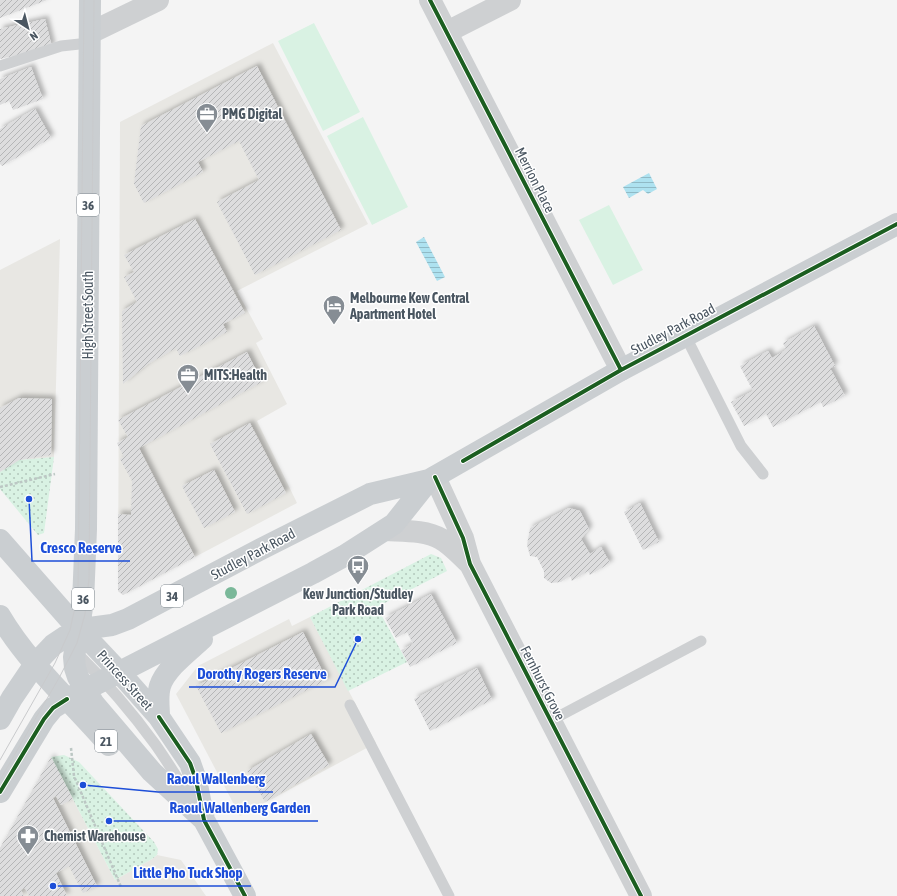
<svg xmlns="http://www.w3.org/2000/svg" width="897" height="896" font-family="'Asap Condensed',sans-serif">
<defs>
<pattern id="park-dots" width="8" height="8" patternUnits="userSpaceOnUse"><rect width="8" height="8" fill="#d9f2e3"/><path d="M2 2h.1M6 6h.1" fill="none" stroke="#b2c7bb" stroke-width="1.8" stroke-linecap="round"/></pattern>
<pattern id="water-rules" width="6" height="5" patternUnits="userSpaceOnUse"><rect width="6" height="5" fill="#aee2f0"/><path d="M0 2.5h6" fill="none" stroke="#90bac6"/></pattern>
<pattern id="building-hatch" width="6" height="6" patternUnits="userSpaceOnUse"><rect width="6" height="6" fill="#ddddde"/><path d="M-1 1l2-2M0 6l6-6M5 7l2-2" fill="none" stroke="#b5b6b7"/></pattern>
<filter id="shadow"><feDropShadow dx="3.5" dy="-3.5" stdDeviation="2" flood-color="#0004"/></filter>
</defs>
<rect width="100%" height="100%" fill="#f4f4f4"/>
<path fill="#e8e7e3" d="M273,43L368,224L237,291L263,339L256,343L287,404L257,421L297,503L123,595L118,591L120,122Z
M60,239L54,457L19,460L0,472V270Z
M310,617L376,743L240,816L176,694L198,666L289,619L292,626Z
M51,757L115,880L152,859L157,855L181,860L206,896H0V848Z"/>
<path fill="#d9f2e3" d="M314,23L360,112L323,131L278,41Z
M363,117L408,207L372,225L327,136Z
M609,205L643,270L613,285L579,220Z"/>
<path fill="url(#park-dots)" d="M54,457L44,533L38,535L0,489V472L19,460Z
M431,554L441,558L447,571L377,607L407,662L348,691L310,617Z
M64,755L79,762L154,842L158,849L157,855L152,859L115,880L51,757Z"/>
<path fill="url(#water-rules)" d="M649,173L657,189L648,194L643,190L629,198L623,187Z
M424,237L445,277L437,281L416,242Z"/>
<path fill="url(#building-hatch)" filter="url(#shadow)" d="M0,0H47L0,18Z
M45,19L52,47L0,59V29Z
M257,66L341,230L255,275L217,202L259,180L239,141L198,162L203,172L144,203L134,184L141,126Z
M31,67L43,99L13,110L9,101L0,105V79Z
M35,109L51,138L2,166L0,164V129Z
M195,219L245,313L223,324L227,332L180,356L176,348L148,364L123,384L122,311L137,302L124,277L134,272L124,255Z
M814,326L835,366L830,368L845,396L823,407L821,402L773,427L766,414L744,426L731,402L753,391L740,366L768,351L772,358L786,350L783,343Z
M247,352L262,382L139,448L195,557L123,595L118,591V514L131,515L132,481L120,459L124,457L117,443L128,437L118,420Z
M19,398L52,399L51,455L19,460L0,472V408Z
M250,423L286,493L247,514L210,444Z
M214,470L235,512L204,528L182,486Z
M640,503L659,542L643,550L624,512Z
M569,508L580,511L589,529L581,539L590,554L601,547L610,563L590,575L588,571L572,581L570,576L561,582L551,583L544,578V571L537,557L530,556L527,545L530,528Z
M431,594L457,643L410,667L401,650L413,644L407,632L396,638L385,618Z
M303,632L327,680L221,733L196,686Z
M477,668L492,700L430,731L414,699Z
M311,734L329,765L265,802L247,771Z
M51,757L73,799L61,805L56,796L53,798L97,886L83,893L69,866L56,873L67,896H29L25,888L21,890L24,896H0V848Z"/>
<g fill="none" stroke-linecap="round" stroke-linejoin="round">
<path stroke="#bcc7c4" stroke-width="2.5" stroke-dasharray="3 2" stroke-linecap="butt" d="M0,487L55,474
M71,748L74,776L121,887"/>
<path stroke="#ced0d2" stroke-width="11" d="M0,66L61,46L89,43
M685,335L741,446L763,474
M75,651C104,680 131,711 155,744C167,761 178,779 189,796
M350,705L449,896
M550,721L701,641"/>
<path stroke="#ced0d2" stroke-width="22" d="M430,0L621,370
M447,32L510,0
M90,33L158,0
M435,477L463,538L470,564L641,896
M386,530C403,531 426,530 441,539C452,545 461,556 470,564"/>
<path stroke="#caced1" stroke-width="22" d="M90,0L86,529L83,602L74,657L75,668L78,677L94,704L152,772L204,820L245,896
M0,540L72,622L120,673L159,717L190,763L196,780L204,820
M0,616C29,665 72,702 109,745
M159,717C159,707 157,696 160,686C166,668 188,652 202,639
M0,719L12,698L35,664L53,645L65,637L82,629L112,625L128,619L261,549L370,494L429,480L621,370L897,224
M0,792L44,719L53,708L67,699L313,573L344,556L394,524L429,480"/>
<path stroke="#c9cacc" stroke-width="1" d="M0,760L55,663L70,630L78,593L84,0
M0,780L59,678L77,643L85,614L89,579L94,0"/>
<g stroke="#fff" stroke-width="6">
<path id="cycleway" d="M430,0L621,370
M463,461L621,370L897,224
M435,477L463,538L470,564L641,896
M159,717L190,763L196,780L204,820L245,896
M0,792L44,719L53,708L67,699"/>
</g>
<use href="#cycleway" stroke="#1b5e20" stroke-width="4"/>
</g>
<circle fill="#7ab899" cx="231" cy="593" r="6"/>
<defs>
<g id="office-pin" transform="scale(1.15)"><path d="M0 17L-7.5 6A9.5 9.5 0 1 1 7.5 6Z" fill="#868d94" stroke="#fff"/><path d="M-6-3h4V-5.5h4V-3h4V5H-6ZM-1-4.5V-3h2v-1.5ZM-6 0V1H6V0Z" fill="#fff"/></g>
<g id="hotel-pin" transform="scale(1.15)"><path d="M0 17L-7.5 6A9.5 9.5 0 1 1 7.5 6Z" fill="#868d94" stroke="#fff"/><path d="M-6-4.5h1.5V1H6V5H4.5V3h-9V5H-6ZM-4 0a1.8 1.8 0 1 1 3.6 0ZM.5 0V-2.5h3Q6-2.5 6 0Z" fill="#fff"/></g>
<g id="bus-pin" transform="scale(1.15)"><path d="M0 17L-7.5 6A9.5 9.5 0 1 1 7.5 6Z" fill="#868d94" stroke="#fff"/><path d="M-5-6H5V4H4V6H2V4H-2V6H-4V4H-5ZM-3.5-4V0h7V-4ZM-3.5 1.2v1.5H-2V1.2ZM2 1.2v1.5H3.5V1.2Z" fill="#fff"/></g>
<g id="pharmacy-pin" transform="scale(1.15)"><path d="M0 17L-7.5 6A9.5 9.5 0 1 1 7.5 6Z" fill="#868d94" stroke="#fff"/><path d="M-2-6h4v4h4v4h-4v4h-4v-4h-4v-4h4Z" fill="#fff"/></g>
</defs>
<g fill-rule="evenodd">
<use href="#office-pin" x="207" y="114"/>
<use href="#hotel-pin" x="334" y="306"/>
<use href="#office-pin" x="188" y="375"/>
<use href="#bus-pin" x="358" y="566"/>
<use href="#pharmacy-pin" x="28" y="836"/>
</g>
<g text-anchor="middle" stroke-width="3" stroke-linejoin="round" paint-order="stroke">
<g fill="#fff" stroke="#808990" stroke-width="1">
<rect x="77" y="194" width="22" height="22" rx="3"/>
<rect x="161" y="585" width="22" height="22" rx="3"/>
<rect x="72" y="588" width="22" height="22" rx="3"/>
<rect x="95" y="730" width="22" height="22" rx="3"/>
</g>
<g font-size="13" font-weight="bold" fill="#4a5661">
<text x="88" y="210">36</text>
<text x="172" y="601">34</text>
<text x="83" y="604">36</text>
<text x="106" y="746">21</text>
</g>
<g font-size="14" font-weight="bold" fill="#4a5661" stroke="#fff" text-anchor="start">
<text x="222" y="119">PMG Digital</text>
<text x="350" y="303">Melbourne Kew Central<tspan x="350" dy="16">Apartment Hotel</tspan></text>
<text x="204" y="380">MITS:Health</text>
<text x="358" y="599" text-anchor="middle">Kew Junction/Studley<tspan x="358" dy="16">Park Road</tspan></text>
<text x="44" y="841">Chemist Warehouse</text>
</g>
<g font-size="14" fill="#4a5661" stroke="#fff">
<text transform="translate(535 180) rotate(63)" y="5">Merrion Place</text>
<text transform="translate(88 315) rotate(-90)" y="5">High Street South</text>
<text transform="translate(673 329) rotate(-28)" y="5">Studley Park Road</text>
<text transform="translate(253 554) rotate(-28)" y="5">Studley Park Road</text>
<text transform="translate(125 680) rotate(48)" y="5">Princess Street</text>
<text transform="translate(543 683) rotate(63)" y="5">Fernhurst Grove</text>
</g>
</g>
<path fill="none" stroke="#1d4ed8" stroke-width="1.5" d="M29 499L32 561H130M358 639L335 687H189M83 785L158 792H273M109 821L161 821H318M53 886L125 886H251"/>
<g fill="#1d4ed8" stroke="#fff" stroke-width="1.5">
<circle cx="29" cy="499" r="4"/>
<circle cx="358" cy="639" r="4"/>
<circle cx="83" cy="785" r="4"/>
<circle cx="109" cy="821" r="4"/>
<circle cx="53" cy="886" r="4"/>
</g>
<g font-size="15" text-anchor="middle" font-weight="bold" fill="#1d4ed8" stroke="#fff" stroke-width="3" stroke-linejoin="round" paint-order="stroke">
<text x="81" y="553">Cresco Reserve</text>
<text x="262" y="679">Dorothy Rogers Reserve</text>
<text x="216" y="784">Raoul Wallenberg</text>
<text x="240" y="813">Raoul Wallenberg Garden</text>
<text x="188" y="878">Little Pho Tuck Shop</text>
</g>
<g transform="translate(28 28) rotate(144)" stroke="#ffffff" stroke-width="3" paint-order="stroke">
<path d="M0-3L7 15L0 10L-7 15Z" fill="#4a5661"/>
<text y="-6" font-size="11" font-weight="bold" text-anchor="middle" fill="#4a5661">N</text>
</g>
</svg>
